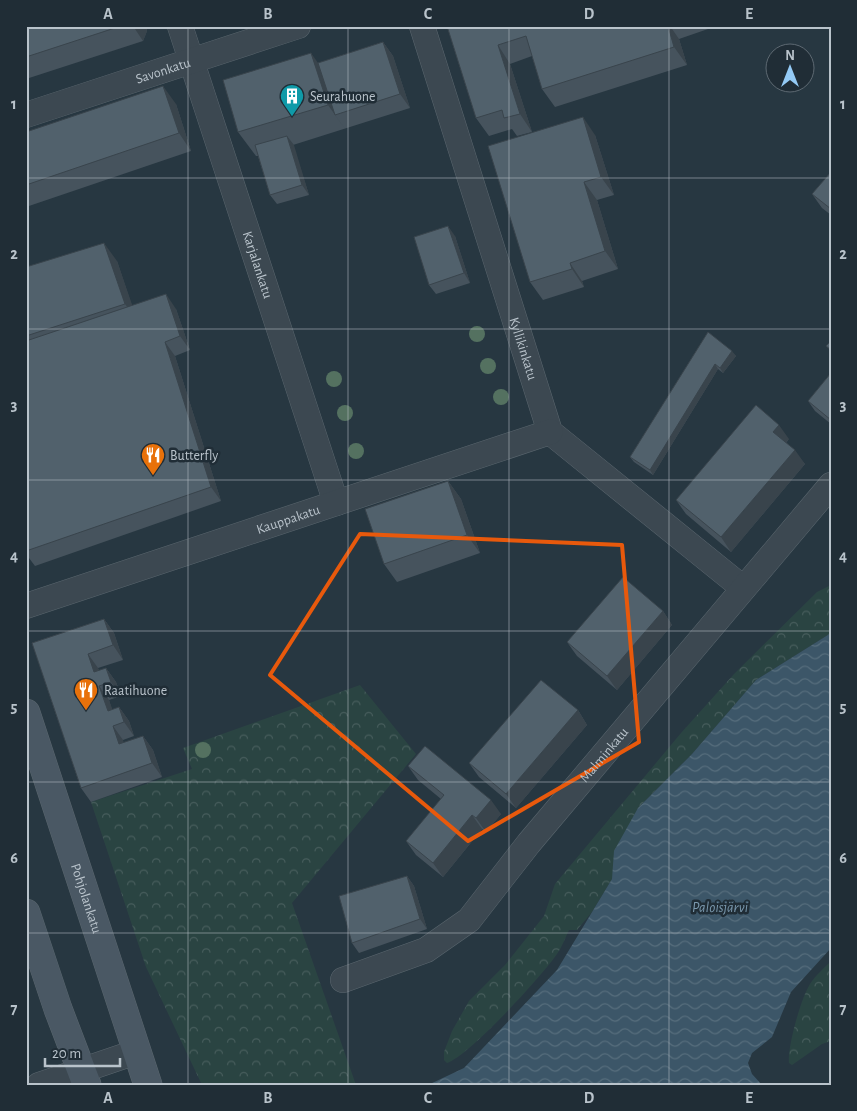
<svg xmlns="http://www.w3.org/2000/svg" width="857" height="1111" font-family="'Alegreya Sans',sans-serif">
<defs>
<pattern id="forest-crowns" width="20" height="18" patternUnits="userSpaceOnUse" patternTransform="scale(1.25)"><rect width="20" height="18" fill="#2a4442"/><path d="M2 6a3 3 0 1 1 6 0M12 15a3 3 0 1 1 6 0" fill="none" stroke="#475d5c"/></pattern>
<pattern id="water-waves" width="16" height="10" patternUnits="userSpaceOnUse" patternTransform="scale(1.25)"><rect width="16" height="10" fill="#3c5668"/><path d="M0 5q4-4 8 0t8 0" fill="none" stroke="#566d7c"/></pattern>
</defs>
<rect width="100%" height="100%" fill="#273741"/>
<path fill="url(#forest-crowns)" d="M831,585V633L756,680L692,754L638,808L616,862L612,879L592,912L577,930H569C565,938 562,947 557,954C542,976 469,1056 447,1063L444,1060V1052L452,1031L469,1001L505,965L544,916L555,884L681,733L734,674L817,592Z
M360,685L416,754L292,903L356,1085H202L146,967L91,802L192,769L183,748Z
M831,961V1041L822,1044L792,1065L789,1063C787,1048 801,998 810,984C815,976 824,968 831,961Z"/>
<path fill="url(#water-waves)" d="M831,633V948L791,992L772,1037L752,1053L748,1063L752,1074L762,1085H428L464,1068L557,970L612,879L614,851L638,808L692,754L756,680Z"/>
<g fill="none" stroke-linecap="round" stroke-linejoin="round">
<g stroke="#5a666e" stroke-width="26">
<g id="street">
<path id="s1" d="M180,26L336,503"/>
<path id="s2" d="M422,26L550,432L743,588"/>
<path id="s3" d="M26,115L298,26"/>
<path id="s4" d="M26,606L550,432"/>
<path id="s5" d="M343,980L426,950L469,920L529,843L831,485"/>
<path d="M39,1085L136,1052"/>
</g>
</g>
<g stroke="#5a666e" stroke-width="29">
<g id="secondary">
<path id="s6" d="M26,713L148,1085"/>
<path d="M26,913L58,1009L87,1085"/>
</g>
</g>
<use href="#street" stroke="#3c4851" stroke-width="25"/>
<use href="#secondary" stroke="#4a5864" stroke-width="28"/>
</g>
<g fill="#547160">
<circle cx="477" cy="334" r="8"/>
<circle cx="488" cy="366" r="8"/>
<circle cx="334" cy="379" r="8"/>
<circle cx="501" cy="397" r="8"/>
<circle cx="345" cy="413" r="8"/>
<circle cx="356" cy="451" r="8"/>
<circle cx="203" cy="750" r="8"/>
</g>
<path fill="#46535d" d="M26,26H146L147,31L143,41L26,79Z
M447,26H707L708,29L679,39L687,65L555,107L542,89L532,56L510,64L532,132L517,136L512,129L489,136L476,118Z
M383,42L393,56L410,108L293,145L309,195L277,204L270,195L258,156H256L238,132L318,63Z
M176,104L191,151L26,207V132Z
M595,135L614,195L597,200L618,269L582,281L584,287L543,300L530,282Z
M831,172V215L822,208L812,194Z
M455,236L470,283L436,294L429,285Z
M117,261L132,306L176,309L190,350L175,356L221,501L35,566L26,554V267Z
M708,332L736,356L723,373L718,369L653,475L634,462L630,457Z
M831,373V424L815,411L808,401Z
M789,439L786,443L805,464L731,552L686,514L676,500Z
M448,481L461,499L480,553L397,582L384,564Z
M663,611L672,625L617,690L577,656L567,642Z
M104,619L114,633L123,660L98,668L99,671L106,668L116,682L121,696L109,700L112,710L119,707L129,721L134,736L123,740V743L143,736L153,750L162,777L91,802L81,788L32,643Z
M578,710L587,725L516,808L479,777L469,763Z
M408,766L501,814L486,832L482,829L443,877L416,855L406,841L441,799L418,780Z
M407,876L414,886L427,929L359,953L352,943Z"/>
<path fill="#39444c" d="M133,26H146L147,31L143,41Z
M668,26H670L679,39L687,65L674,47Z
M383,42L393,56L410,108L400,94Z
M498,45L510,64L532,132L520,114Z
M311,53L328,77L335,115L345,129L328,105Z
M163,86L176,104L191,151L179,133Z
M583,117L595,135L614,195L601,177Z
M287,136L294,145L309,195L302,185Z
M584,182L597,200L618,269L605,251Z
M448,226L455,236L470,283L464,273Z
M104,243L117,261L138,322L125,304Z
M570,263L582,281L584,287L572,269Z
M166,294L176,309L190,350L180,336Z
M165,342L175,356L221,501L211,487Z
M732,351L736,356L723,373L720,368Z
M715,364L718,369L653,475L650,470Z
M779,425L789,439L783,446L773,432Z
M795,450L805,464L731,552L721,537Z
M448,481L461,499L480,553L467,535Z
M663,611L672,625L617,690L607,676Z
M104,619L114,633L123,660L113,645Z
M88,654L98,668L104,685L94,672Z
M106,668L116,682L121,696L111,682Z
M99,686L109,700L118,725L108,711Z
M119,707L129,721L134,736L124,722Z
M578,710L587,725L516,808L506,794Z
M113,726L123,740L129,758L119,744Z
M143,736L153,750L162,777L152,763Z
M491,800L501,814L486,832L476,818Z
M472,815L482,829L443,877L433,863Z
M407,876L414,886L427,929L420,919Z"/>
<path fill="#51616c" stroke="#39444c" d="M26,26H121L26,57Z
M447,26H668L674,47L542,89L526,36L498,45L520,114L504,118L502,110L476,118Z
M383,42L400,94L335,115L318,63Z
M311,53L328,105L238,132L223,80Z
M163,86L179,133L26,185V132Z
M583,117L601,177L584,182L605,251L570,263L572,269L530,282L488,146Z
M287,136L302,185L270,195L255,145Z
M831,172V209L812,194Z
M448,226L464,273L429,285L414,237Z
M104,243L125,304L26,336V267Z
M166,294L180,336L165,342L211,487L26,551V341Z
M708,332L732,351L720,368L715,364L650,470L630,457Z
M831,341V350L826,346Z
M831,373V420L808,401Z
M756,405L779,425L773,432L795,450L721,537L676,500Z
M448,481L467,535L384,564L365,509Z
M623,577L663,611L607,676L567,642Z
M104,619L113,645L88,654L94,672L106,668L111,682L99,686L108,711L119,707L124,722L113,726L119,744L143,736L152,763L81,788L32,643Z
M541,680L578,710L506,794L469,763Z
M425,746L491,800L476,818L472,815L433,863L406,841L444,795L408,766Z
M407,876L420,919L352,943L339,896Z"/>
<path fill="none" stroke="#e8590c" stroke-width="4" stroke-linejoin="round" d="M360,534L622,545L639,742L468,841L270,675Z"/>
<path fill="none" stroke="#b9c3cb" stroke-width="1" stroke-opacity="0.55" d="M188,26V1085M348,26V1085M509,26V1085M669,26V1085M26,178H831M26,329H831M26,480H831M26,631H831M26,782H831M26,933H831"/>
<defs>
<g id="building-pin" transform="scale(1.25)"><path d="M0 17L-7.5 6A9.5 9.5 0 1 1 7.5 6Z" fill="#0f9aa8" stroke="#202d36"/><path d="M-4-6H4V6H1V3H-1V6H-4ZM-2.5-4.3h1.7v1.8h-1.7ZM.8-4.3h1.7v1.8H.8ZM-2.5-1h1.7V.8h-1.7ZM.8-1h1.7V.8H.8Z" fill="#fff"/></g>
<g id="restaurant-pin" transform="scale(1.25)"><path d="M0 17L-7.5 6A9.5 9.5 0 1 1 7.5 6Z" fill="#e8710a" stroke="#202d36"/><path d="M-5-6h1v4h1v-4h1v4h1v-4h1v5L-1.5 .5V6h-2V.5L-5-1ZM5-6V6H3V1.5H1.5Q1.5-4 5-6Z" fill="#fff"/></g>
</defs>
<g fill-rule="evenodd">
<use href="#building-pin" x="292" y="96"/>
<use href="#restaurant-pin" x="153" y="455"/>
<use href="#restaurant-pin" x="86" y="690"/>
</g>
<g text-anchor="middle" stroke-width="5" stroke-linejoin="round" paint-order="stroke">
<g font-size="14" fill="#b9c3cb" stroke="#202d36">
<text dy="5" stroke="none"><textPath href="#s3" startOffset="144">Savonkatu</textPath></text>
<text dy="5" stroke="none"><textPath href="#s1" startOffset="251">Karjalankatu</textPath></text>
<text dy="5" stroke="none"><textPath href="#s2" startOffset="338">Kyllikinkatu</textPath></text>
<text dy="5" stroke="none"><textPath href="#s4" startOffset="276">Kauppakatu</textPath></text>
<text dy="5" stroke="none"><textPath href="#s5" startOffset="354">Malminkatu</textPath></text>
<text dy="5" stroke="none"><textPath href="#s6" startOffset="195">Pohjolankatu</textPath></text>
</g>
<g font-size="14" fill="#b9c3cb" stroke="#202d36" text-anchor="start">
<text x="310" y="101">Seurahuone</text>
<text x="170" y="460">Butterfly</text>
<text x="104" y="695">Raatihuone</text>
</g>
<g font-size="15" font-style="italic" fill="#7a98ad" stroke="#202d36">
<text x="720" y="912">Paloisjärvi</text>
</g>
</g>
<rect width="857" height="1111" fill="none" stroke="#202d36" stroke-width="55"/>
<g transform="translate(790 68)"><circle r="24" fill="#202d36" stroke="#5d6972"/>
<path d="M0-4L9 19L0 12L-9 19Z" fill="#94caf5"/>
<text y="-8" font-size="14" font-weight="bold" text-anchor="middle" fill="#b9c3cb">N</text>
</g>
<path d="M45 1058v8h75v-8" fill="none" stroke="#b9c3cb" stroke-width="2.5"/>
<text x="52" y="1058" font-size="15" fill="#b9c3cb" stroke="#202d36" stroke-width="4" paint-order="stroke">20 m</text>
<rect x="28" y="28" width="802" height="1056" fill="none" stroke="#b9c3cb" stroke-width="2"/>
<g font-size="16" text-anchor="middle" font-weight="bold" fill="#b9c3cb">
<text x="108" y="19">A</text>
<text x="268" y="19">B</text>
<text x="428" y="19">C</text>
<text x="589" y="19">D</text>
<text x="749" y="19">E</text>
<text x="14" y="109">1</text>
<text x="843" y="109">1</text>
<text x="14" y="259">2</text>
<text x="843" y="259">2</text>
<text x="14" y="410">3</text>
<text x="843" y="410">3</text>
<text x="14" y="561">4</text>
<text x="843" y="561">4</text>
<text x="14" y="712">5</text>
<text x="843" y="712">5</text>
<text x="14" y="863">6</text>
<text x="843" y="863">6</text>
<text x="14" y="1014">7</text>
<text x="843" y="1014">7</text>
<text x="108" y="1103">A</text>
<text x="268" y="1103">B</text>
<text x="428" y="1103">C</text>
<text x="589" y="1103">D</text>
<text x="749" y="1103">E</text>
</g>
</svg>
